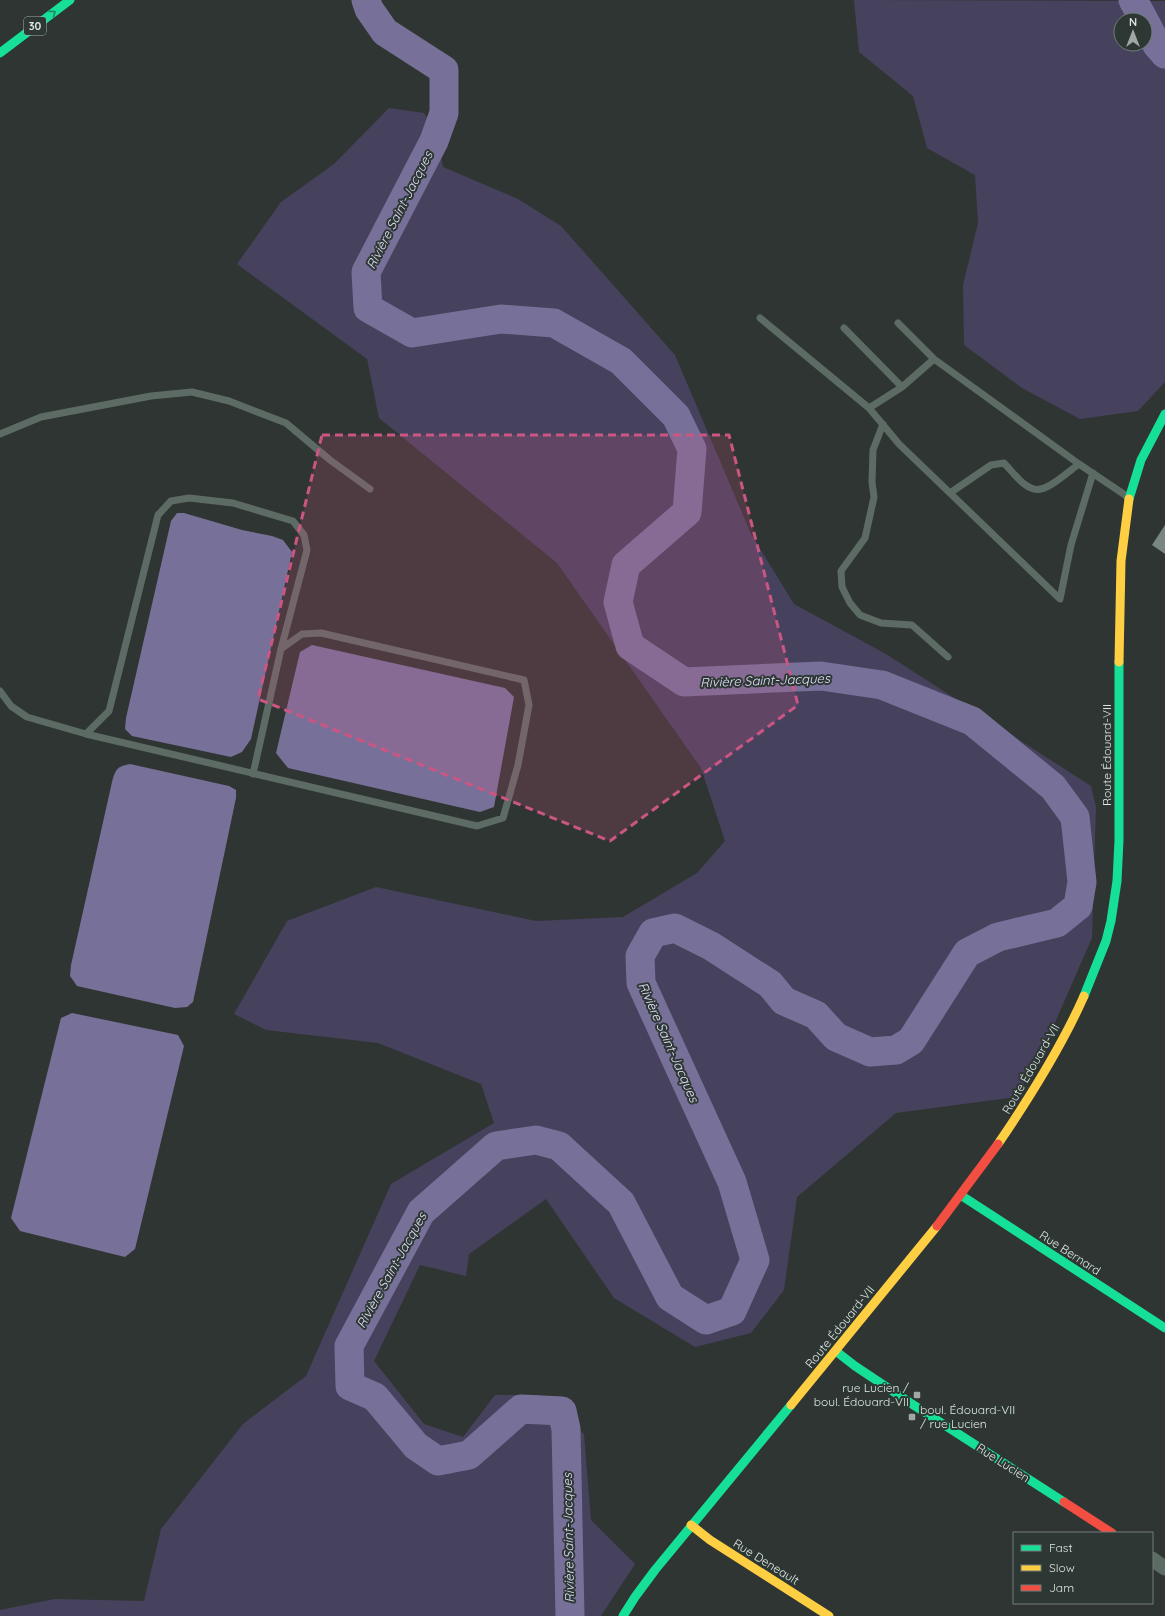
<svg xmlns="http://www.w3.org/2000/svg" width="1165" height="1616" font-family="Quicksand,sans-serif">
<rect width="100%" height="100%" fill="#2f3532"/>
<path fill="#46425e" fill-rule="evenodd" d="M854,0L1165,1V382L1138,411L1080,419L1022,388L964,345L963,285L978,223L975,175L927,148L913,96L859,52ZM1121,20H1145V44H1121Z
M389,108L424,113L437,133L443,167L518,199L561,226L675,355L751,534L794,604L886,654L1091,786L1096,807L1092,938L1043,1050L1016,1097L896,1113L797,1197L784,1290L751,1333L695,1347L614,1298L546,1199L469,1254L466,1276L420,1265L374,1361L424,1424L463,1437L495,1395H541L584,1434L591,1520L635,1564L601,1616H0V1610L55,1599L144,1601L161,1529L243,1424L306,1376L391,1184L494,1123L481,1084L378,1043L266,1030L234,1014L287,921L376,887L536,921L623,917L697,873L725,841L701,768L557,563L379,418L367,359L237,264L281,202L334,164Z"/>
<path fill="#777199" d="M177,513H184L242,530L272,536L283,540L292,552L251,739L242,752L231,757L132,736L125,729L126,718L171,521Z
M312,645L505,688L514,697L494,807L480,812L288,768L276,753L300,652Z
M130,764L229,786L236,790V798L193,1002L187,1007L175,1008L77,986L70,976L71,965L112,782C116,768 117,767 130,764Z
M72,1013L178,1035L184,1046L135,1249L125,1257L20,1231L11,1218L61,1018Z"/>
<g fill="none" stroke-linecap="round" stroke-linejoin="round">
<path stroke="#777199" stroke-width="29" d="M366,0L369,9L385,32L444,70V113L434,141L366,272L368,308L412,333L501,319L554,323L621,361L676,416L692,449L687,512L626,565L618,602L630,646L684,682L821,676L882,685L972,721L1053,787L1075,817L1082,882L1078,906L1057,923L998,937L967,953L911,1041L896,1050L870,1052L836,1037L816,1015L784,1001L770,984L711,946L675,928L653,933L640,956L641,983L732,1182L755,1260L732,1311L706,1320L670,1297L621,1203L559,1146L536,1140L496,1146L421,1212L349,1346L350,1386L375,1397L416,1446L438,1461L469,1455L521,1409L562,1411L566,1429L570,1616
M1133,0L1144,20
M1145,22L1157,45L1165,54"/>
</g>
<path fill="#798681" d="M1165,525V554L1152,545Z"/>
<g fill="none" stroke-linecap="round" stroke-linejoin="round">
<path stroke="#5d6b65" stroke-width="7" d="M760,318L869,408
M898,323L934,359
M844,328L902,387
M883,424L873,450L872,482L874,497L865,538L841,571L842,587L850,603L860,615L881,623L912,625L948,657
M0,434L41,417L151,396L192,392L229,401L286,423L330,460L370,489
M1093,473L1071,545L1060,599L899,444L869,408L902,387L934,359L1079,464L1128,497
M950,493L991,465L1004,463C1012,471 1022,486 1034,489C1046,493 1069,471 1079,464
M0,691L11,706L27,717L86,734L109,711L158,515L171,501L189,498L233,503L293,521L304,535L307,550L281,649
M86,734L477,826L503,818L518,765L529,705L524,680L321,633L302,634L281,649L253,774"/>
<path stroke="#5d6b65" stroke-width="15" d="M1152,1559L1165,1568"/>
<path stroke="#16e098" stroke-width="9" d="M0,53L70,0
M1129,499L1141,460L1165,414
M1084,996L1106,941L1111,921L1117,881L1119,840V662
M962,1196L1165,1328
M837,1352L855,1366L915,1406L1064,1502
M623,1616L635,1597L655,1570L791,1405"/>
<path stroke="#ffcf43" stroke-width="9" d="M1119,662L1121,561L1129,499
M998,1144C1030,1097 1061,1048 1084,996
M791,1405L937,1226
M691,1525L710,1540L829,1616"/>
<path stroke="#f24e42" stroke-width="9" d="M937,1226L998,1144
M1064,1502L1112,1533"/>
</g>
<defs><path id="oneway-chevron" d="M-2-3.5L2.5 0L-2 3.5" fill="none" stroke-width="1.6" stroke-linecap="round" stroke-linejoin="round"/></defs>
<use stroke="#238360" href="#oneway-chevron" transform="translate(53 13) rotate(-37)"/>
<path fill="#cb5684" fill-opacity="0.2" stroke="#cb5684" stroke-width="3" stroke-dasharray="8 5" stroke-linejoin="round" d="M322,435H729L798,705L610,841L258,699Z"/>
<g fill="#a1a7a4" stroke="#2d3733" stroke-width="1.5">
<rect x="913" y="1391" width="8" height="8" rx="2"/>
<rect x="908" y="1413" width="8" height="8" rx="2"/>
</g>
<g text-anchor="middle" stroke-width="4" stroke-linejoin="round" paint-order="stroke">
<rect fill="#2d3733" stroke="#aab1ae" stroke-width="1" x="24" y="17" width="22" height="18" rx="3"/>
<g font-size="11" font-weight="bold" fill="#dfe5e2">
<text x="35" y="30">30</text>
</g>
<g font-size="12" fill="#dfe5e2" stroke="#2d3733">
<text transform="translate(1107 755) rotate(-90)" y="4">Route Édouard-VII</text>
<text transform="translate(1031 1069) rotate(-60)" y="4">Route Édouard-VII</text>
<text transform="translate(1070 1253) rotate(33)" y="4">Rue Bernard</text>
<text transform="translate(840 1327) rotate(-51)" y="4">Route Édouard-VII</text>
<text transform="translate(1003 1463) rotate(33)" y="4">Rue Lucien</text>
<text transform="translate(766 1562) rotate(32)" y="4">Rue Deneault</text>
</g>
<g font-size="12" fill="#dfe5e2" stroke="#2d3733" text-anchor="end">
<text x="909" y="1392">rue Lucien /<tspan x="909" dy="14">boul. Édouard-VII</tspan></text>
<text x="920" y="1414" text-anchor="start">boul. Édouard-VII<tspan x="920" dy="14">/ rue Lucien</tspan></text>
</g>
<g font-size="13" font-style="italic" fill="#e4e0fd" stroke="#2d3733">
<text transform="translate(399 210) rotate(-63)" y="5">Rivière Saint-Jacques</text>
<text transform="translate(765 680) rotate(-2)" y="5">Rivière Saint-Jacques</text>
<text transform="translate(669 1042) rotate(66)" y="5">Rivière Saint-Jacques</text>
<text transform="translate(391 1270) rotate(-61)" y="5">Rivière Saint-Jacques</text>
<text transform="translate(568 1538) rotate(-91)" y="5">Rivière Saint-Jacques</text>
</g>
</g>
<rect x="1013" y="1532" width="140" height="72" fill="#2d3733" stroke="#747d79"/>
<rect x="1021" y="1545" width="20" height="6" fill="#16e098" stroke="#747d79"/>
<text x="1049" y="1552" font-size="12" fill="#dfe5e2">Fast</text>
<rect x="1021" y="1565" width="20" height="6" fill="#ffcf43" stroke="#747d79"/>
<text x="1049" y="1572" font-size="12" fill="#dfe5e2">Slow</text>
<rect x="1021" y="1585" width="20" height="6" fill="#f24e42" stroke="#747d79"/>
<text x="1049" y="1592" font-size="12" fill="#dfe5e2">Jam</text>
<g transform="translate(1133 32)"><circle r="19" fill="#2d3733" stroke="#747d79"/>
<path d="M0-3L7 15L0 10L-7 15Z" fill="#a1a7a4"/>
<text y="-6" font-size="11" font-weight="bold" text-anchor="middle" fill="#dfe5e2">N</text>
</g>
</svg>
